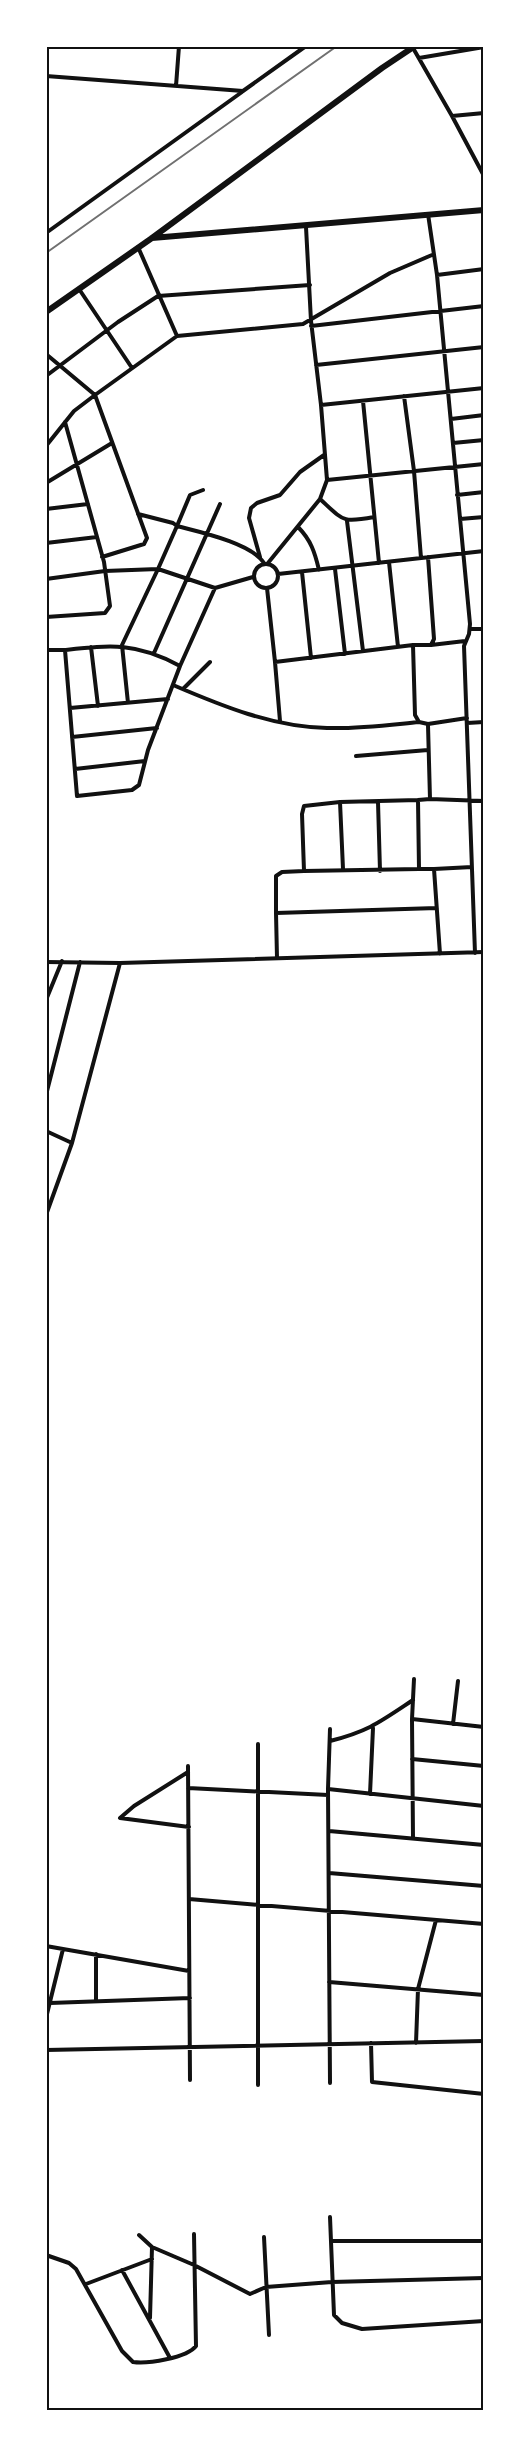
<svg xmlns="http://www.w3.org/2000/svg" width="530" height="2457" font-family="Literata,serif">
<rect width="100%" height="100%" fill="#fff"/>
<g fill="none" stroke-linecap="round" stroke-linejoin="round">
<path stroke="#111" stroke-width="4" d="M413,48L452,116L484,176
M419,58L484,47
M46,76L243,91L306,46
M176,86L179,46
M452,116L484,113
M428,214L437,275L470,624L469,634L464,646L475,953
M46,233L242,92
M437,275L484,269
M79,289L132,368
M311,326L484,306
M177,336L303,324L390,273L432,255
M46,354L95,395L177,336L138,247
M316,365L484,347
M46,376L118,322L158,296L310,285
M404,396L414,471L421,558
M363,401L379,563
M321,405L484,388
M451,419L484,415
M453,443L484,440
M46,446L74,411L95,395L147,538L144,544L102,557
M327,480L484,464
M46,483L112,443
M203,490L190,495L177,526C200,532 251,543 264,563
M457,495L484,492
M320,499C344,521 342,523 374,517
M46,509L88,504
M138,514L173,523L177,526L158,569L215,588L253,577
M460,519L484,517
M347,521L363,651
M298,527C311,540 315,553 319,570
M46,543L97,537
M260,557L249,518L251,508L257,503L280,495L300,472L324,455
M389,562L398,647
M268,563L320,499L327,480L321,405L311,321L306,227
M254 576a12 12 0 1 1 24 0a12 12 0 1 1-24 0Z
M335,569L345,654
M302,572L311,658
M278,574L484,551
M46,579L105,571L158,569L122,645L128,703
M267,588L275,662L413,645L415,715L419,722L428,724L467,718
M46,617L105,613L110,606L104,562L65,422
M470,629H484
M413,645H431L434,639L428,557
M431,645L465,641
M91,647L98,706
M46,650H65L77,796L132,790L139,785L148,750L180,666C137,642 111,645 65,650
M154,653L220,504
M275,662L280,721
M180,666L215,588
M173,685C222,706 273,727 327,728C358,729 388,725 419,722
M183,689L210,662
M70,708L168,699
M467,723L484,722
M428,725L430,799L484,801
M72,737L157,728
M356,756L428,750
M75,769L145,761
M340,802L418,800
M378,802L380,871
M343,869L340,802L304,806L302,814L304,871L419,869L418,800L430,799
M419,869H434
M276,913V876L282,872L304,871
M440,954L434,869L472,867
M277,958L276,913L437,908
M46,962L120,963L484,952
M46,1000L62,961
M46,1095L80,962
M46,1131L72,1143
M46,1215L72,1143L120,963
M414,1679L412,1719L484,1727
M412,1719L413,1838
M453,1724L458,1681
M330,1741C369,1731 380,1722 413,1700
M258,1744V2085
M412,1759L484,1766
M188,1766L190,2080
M188,1772L134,1806L120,1818L189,1827
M188,1788L328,1795
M328,1789L330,1729
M370,1794L373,1728
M329,1831L484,1845
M329,1873L484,1886
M189,1899L484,1924
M46,1946L63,1949L46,2018
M63,1949L189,1971
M96,1954V2001
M329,1982L484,1995
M50,2003L190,1998
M371,2043L372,2082L484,2094
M416,2043L418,1989L436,1920
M46,2050L484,2041
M330,2083L328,1789L484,1806
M330,2217L334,2315L342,2323L362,2329L484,2321
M139,2235L152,2247L194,2265L250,2294L266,2287L332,2282L484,2278
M264,2237L269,2335
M331,2241H484
M46,2255L69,2263L76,2269L122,2351L133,2362C147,2364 187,2358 196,2346L194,2234
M122,2270L170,2358
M86,2284L152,2259
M150,2318L152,2247"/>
<path stroke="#111" stroke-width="6" d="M152,238L484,210
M46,312L152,238L382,68L415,46"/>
<path stroke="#707070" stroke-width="2" d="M46,253L337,46"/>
</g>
<rect width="530" height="2457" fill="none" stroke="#ffffff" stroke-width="96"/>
<rect x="48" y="48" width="434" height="2361" fill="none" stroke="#111" stroke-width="2"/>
</svg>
